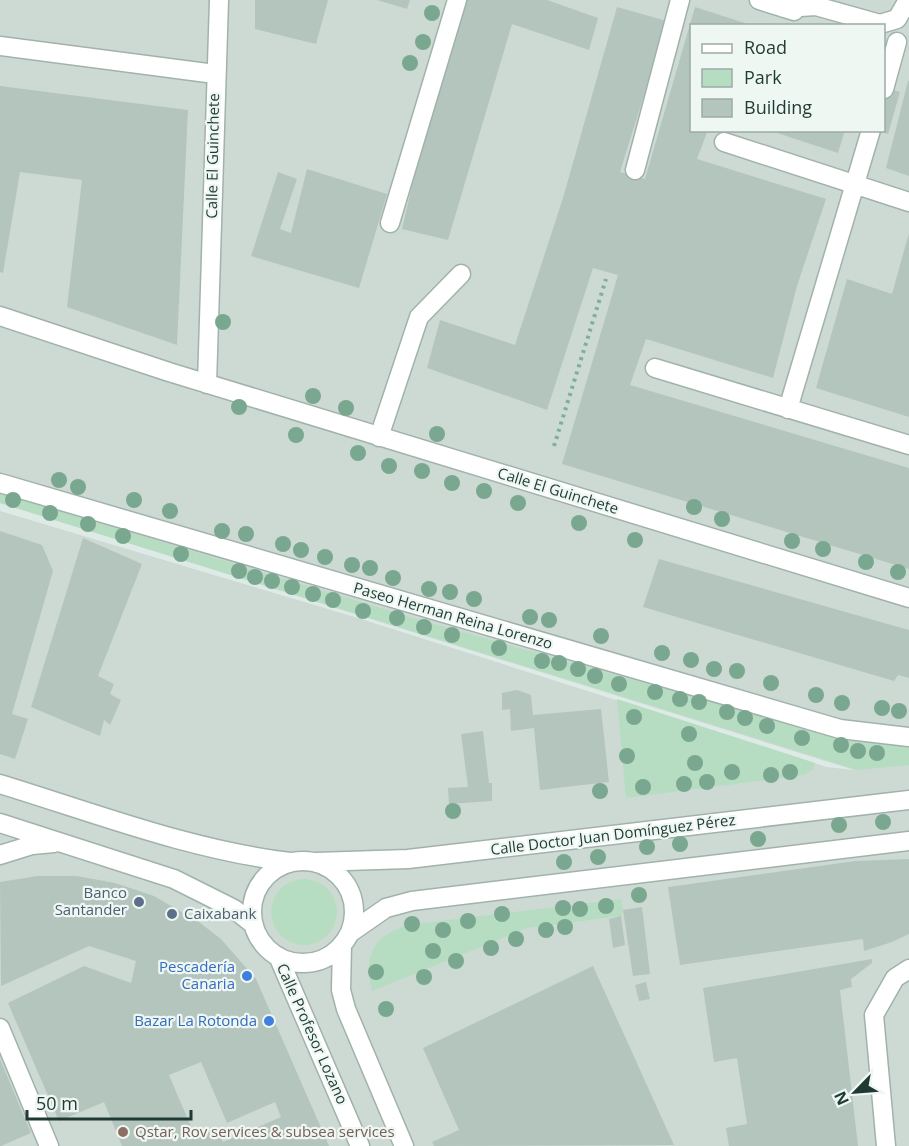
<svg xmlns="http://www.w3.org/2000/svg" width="909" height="1146" font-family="'Open Sans',sans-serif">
<rect width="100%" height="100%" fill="#deeae5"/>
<path fill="#cddad4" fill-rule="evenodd" d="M0,0H909V1146H0V511L358,618L827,767L854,770L0,503ZM692,26H884V130H692Z"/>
<path fill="#b6dcc2" d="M0,493L417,619L793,725L857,742L909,746V765L858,770L0,503Z
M617,699L815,763L812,770L804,775L626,798Z
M271 912a33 33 0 1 1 66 0a33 33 0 1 1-66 0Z
M621,899L623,910L621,916L527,928L372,991C362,954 376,931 415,924Z"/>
<path fill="#b4c5be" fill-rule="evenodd" d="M255,0H328L316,44L255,29Z
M377,0H410L407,9Z
M467,0H547L598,18L589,50L512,24L448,240L402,229L420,151Z
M617,7L667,21L620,172L645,179L695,7L751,25L692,26V130H708L697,159L826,199L797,286L773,378L646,339L630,385L909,468V569L562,464L618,275L593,268L547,410L427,368L440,320L515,345L563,198Z
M908,81H909V176L886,168Z
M0,86L188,110L177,345L67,307L82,180L20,172L3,273L0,272Z
M886,88L900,92L888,134L879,131L884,130V99Z
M768,130H845L838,153Z
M307,169L387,194L359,288L251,256L278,172L297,179L280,229L291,233Z
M909,233V417L816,388L847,279L892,294Z
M0,531L42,545L53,571L12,714L28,719L15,759L0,754Z
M83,538L142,564L98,676L114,684L110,694L121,700L110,725L104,720L100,736L31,707Z
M659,559L909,630V678L898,675L894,681L643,607Z
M517,690L531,695L533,715L601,709L609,782L540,790L534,728L511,731L510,709L502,710V693Z
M483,731L489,783H492V801L449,804L448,788L468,787L461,734Z
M909,859V934L892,942L864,951L863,939L680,965L668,887L855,861Z
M37,876H77L115,883L154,896L199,922L221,939L256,979L329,1146H122L104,1102L59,1121L8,1003L84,966L131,983L136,961L89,946L1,986L0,882ZM201,1062L227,1123L275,1102L281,1117L223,1142L217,1127L195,1136L169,1075Z
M642,907L650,974L633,976L623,910Z
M621,916L625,945L613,948L609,919Z
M872,959V963L851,979L852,987L840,990L858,1146H729L726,1128L747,1124L737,1058L714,1062L703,988Z
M593,966L674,1145L434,1146L432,1142L459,1130L423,1048Z
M646,982L650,999L639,1001L635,985Z
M0,1059L31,1133L1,1146H0Z"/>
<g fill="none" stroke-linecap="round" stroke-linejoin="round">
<g stroke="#a1b2ac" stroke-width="21">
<path id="minor" d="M759,0L794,11
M784,8L816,6L880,24L897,19L908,0
M0,46L215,74
M884,89L897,42
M724,142L909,202
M635,170L680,0
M390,223L457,0
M0,316L169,372L909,598
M655,368L909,445
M207,384L219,0
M788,409L871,130
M379,437L419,317L461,274
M0,483L840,729L909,737
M0,784C95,813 190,850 290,862
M0,823L174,879L234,909L254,925
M0,855L32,845L54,843
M252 912a51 51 0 1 1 102 0a51 51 0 1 1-102 0Z
M316,862L408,859L909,800
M350,933L386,908L412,901L909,841
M342,945L341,990L346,1009L404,1146
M278,956L360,1146
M0,1028L49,1146
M886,1146L874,1015L895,978L909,969"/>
</g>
<path stroke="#7eaea1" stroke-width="4" stroke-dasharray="3 4.5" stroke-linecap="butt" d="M554,446L606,279"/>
<use href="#minor" stroke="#fff" stroke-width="18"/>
</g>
<g fill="#7aa78f">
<circle cx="432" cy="13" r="8"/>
<circle cx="423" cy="42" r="8"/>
<circle cx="410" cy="63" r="8"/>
<circle cx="223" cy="322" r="8"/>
<circle cx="313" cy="396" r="8"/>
<circle cx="239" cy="407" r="8"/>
<circle cx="346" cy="408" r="8"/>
<circle cx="437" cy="434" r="8"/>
<circle cx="296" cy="435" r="8"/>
<circle cx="358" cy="453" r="8"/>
<circle cx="389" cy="466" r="8"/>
<circle cx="422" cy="471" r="8"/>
<circle cx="59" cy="480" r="8"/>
<circle cx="452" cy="483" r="8"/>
<circle cx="78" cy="487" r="8"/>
<circle cx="484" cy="491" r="8"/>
<circle cx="13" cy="500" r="8"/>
<circle cx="134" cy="500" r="8"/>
<circle cx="518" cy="503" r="8"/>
<circle cx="694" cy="507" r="8"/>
<circle cx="170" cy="511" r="8"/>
<circle cx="50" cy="513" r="8"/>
<circle cx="722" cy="519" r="8"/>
<circle cx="579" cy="523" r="8"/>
<circle cx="88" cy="524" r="8"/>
<circle cx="222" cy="531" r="8"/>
<circle cx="246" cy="534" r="8"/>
<circle cx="123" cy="536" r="8"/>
<circle cx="635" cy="540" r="8"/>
<circle cx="792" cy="541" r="8"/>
<circle cx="283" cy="544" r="8"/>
<circle cx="823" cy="549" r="8"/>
<circle cx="301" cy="550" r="8"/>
<circle cx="181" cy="554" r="8"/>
<circle cx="325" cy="557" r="8"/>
<circle cx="866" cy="562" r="8"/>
<circle cx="352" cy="565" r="8"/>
<circle cx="370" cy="568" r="8"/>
<circle cx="239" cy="571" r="8"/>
<circle cx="898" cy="572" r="8"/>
<circle cx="255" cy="577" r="8"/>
<circle cx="393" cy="578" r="8"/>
<circle cx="272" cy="581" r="8"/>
<circle cx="292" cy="587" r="8"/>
<circle cx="429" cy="589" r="8"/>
<circle cx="450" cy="592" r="8"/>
<circle cx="313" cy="594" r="8"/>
<circle cx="474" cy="599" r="8"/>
<circle cx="333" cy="600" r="8"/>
<circle cx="363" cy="611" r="8"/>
<circle cx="530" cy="617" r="8"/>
<circle cx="397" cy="618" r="8"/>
<circle cx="549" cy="620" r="8"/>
<circle cx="424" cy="627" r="8"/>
<circle cx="452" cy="635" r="8"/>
<circle cx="601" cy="636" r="8"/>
<circle cx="499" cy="648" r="8"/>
<circle cx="662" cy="653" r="8"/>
<circle cx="691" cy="660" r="8"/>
<circle cx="542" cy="661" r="8"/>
<circle cx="559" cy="663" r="8"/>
<circle cx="578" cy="669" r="8"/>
<circle cx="714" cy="669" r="8"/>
<circle cx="737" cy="671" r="8"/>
<circle cx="595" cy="676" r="8"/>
<circle cx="771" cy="683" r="8"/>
<circle cx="619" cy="684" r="8"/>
<circle cx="655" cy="692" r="8"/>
<circle cx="816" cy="695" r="8"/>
<circle cx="680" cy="699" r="8"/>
<circle cx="699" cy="702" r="8"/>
<circle cx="842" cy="703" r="8"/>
<circle cx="882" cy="708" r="8"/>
<circle cx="899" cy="711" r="8"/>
<circle cx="727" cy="712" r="8"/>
<circle cx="634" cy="717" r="8"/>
<circle cx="745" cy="718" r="8"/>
<circle cx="767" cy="726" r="8"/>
<circle cx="689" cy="734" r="8"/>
<circle cx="802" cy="738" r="8"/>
<circle cx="841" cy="745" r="8"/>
<circle cx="858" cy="751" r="8"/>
<circle cx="877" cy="753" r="8"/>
<circle cx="627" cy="756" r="8"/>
<circle cx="695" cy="763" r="8"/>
<circle cx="732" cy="772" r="8"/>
<circle cx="790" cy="772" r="8"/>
<circle cx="771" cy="775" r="8"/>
<circle cx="707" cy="782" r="8"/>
<circle cx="684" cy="784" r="8"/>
<circle cx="643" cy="787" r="8"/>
<circle cx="600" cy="791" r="8"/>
<circle cx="453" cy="811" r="8"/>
<circle cx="883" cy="822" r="8"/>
<circle cx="839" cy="825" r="8"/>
<circle cx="758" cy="839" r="8"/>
<circle cx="680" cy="844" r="8"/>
<circle cx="647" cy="847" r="8"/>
<circle cx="598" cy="857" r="8"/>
<circle cx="564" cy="862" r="8"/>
<circle cx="639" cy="895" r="8"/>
<circle cx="606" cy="906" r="8"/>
<circle cx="563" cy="908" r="8"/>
<circle cx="580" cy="909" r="8"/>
<circle cx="502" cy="914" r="8"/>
<circle cx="468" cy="921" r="8"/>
<circle cx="412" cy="924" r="8"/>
<circle cx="565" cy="927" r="8"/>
<circle cx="443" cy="930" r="8"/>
<circle cx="546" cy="930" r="8"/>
<circle cx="516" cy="939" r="8"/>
<circle cx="491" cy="948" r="8"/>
<circle cx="433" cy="951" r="8"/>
<circle cx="456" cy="961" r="8"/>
<circle cx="376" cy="972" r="8"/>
<circle cx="424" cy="977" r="8"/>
<circle cx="386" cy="1009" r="8"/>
</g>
<g fill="#5c6f8a" stroke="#eff7f3" stroke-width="2">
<circle cx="139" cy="902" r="6"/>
<circle cx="172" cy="914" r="6"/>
</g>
<g fill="#3f7fe0" stroke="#eff7f3" stroke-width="2">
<circle cx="247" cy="976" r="6"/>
<circle cx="269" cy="1021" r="6"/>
</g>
<circle fill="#8d6e63" stroke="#eff7f3" stroke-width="2" cx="123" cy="1132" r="6"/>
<g text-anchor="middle" stroke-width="4.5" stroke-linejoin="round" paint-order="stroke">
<g font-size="15" fill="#1f3a34" stroke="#eff7f3">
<text transform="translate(213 156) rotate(-89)" y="5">Calle El Guinchete</text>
<text transform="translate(558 491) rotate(17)" y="5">Calle El Guinchete</text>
<text transform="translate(453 616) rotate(16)" y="5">Paseo Herman Reina Lorenzo</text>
<text transform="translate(613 835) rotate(-7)" y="5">Calle Doctor Juan Domínguez Pérez</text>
<text transform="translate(312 1034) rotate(66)" y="5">Calle Profesor Lozano</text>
</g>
<g font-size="15" fill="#4e5e75" stroke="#eff7f3" text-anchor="end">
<text x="127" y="898">Banco<tspan x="127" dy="17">Santander</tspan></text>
<text x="184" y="919" text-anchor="start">Caixabank</text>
</g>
<g font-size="15" fill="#366cbe" stroke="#eff7f3" text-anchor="end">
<text x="235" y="972">Pescadería<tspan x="235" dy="17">Canaria</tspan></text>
<text x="257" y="1026">Bazar La Rotonda</text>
</g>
<g font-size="15" fill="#785e54" stroke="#eff7f3" text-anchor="start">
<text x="135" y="1137">Qstar, Rov services &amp; subsea services</text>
</g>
</g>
<rect x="690" y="24" width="195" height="108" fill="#eff7f3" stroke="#9caba7" stroke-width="1.5"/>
<rect x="702" y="44" width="30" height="9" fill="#ffffff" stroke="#9caba7" stroke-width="1.5"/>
<text x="744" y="54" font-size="18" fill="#1f3a34">Road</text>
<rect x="702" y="69" width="30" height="18" fill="#b6dcc2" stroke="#9caba7" stroke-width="1.5"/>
<text x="744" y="84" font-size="18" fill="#1f3a34">Park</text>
<rect x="702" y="99" width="30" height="18" fill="#b4c5be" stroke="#9caba7" stroke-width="1.5"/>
<text x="744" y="114" font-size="18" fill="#1f3a34">Building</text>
<g transform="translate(855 1092) rotate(245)" stroke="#eff7f3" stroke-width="4.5" paint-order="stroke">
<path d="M0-4.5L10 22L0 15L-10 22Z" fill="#1f3a34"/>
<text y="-9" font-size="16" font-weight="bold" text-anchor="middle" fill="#1f3a34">N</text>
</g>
<path d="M27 1110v9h164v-9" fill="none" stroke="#1f3a34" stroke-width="3"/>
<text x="36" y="1110" font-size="18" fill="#1f3a34" stroke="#eff7f3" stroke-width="4.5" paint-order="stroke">50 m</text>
</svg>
